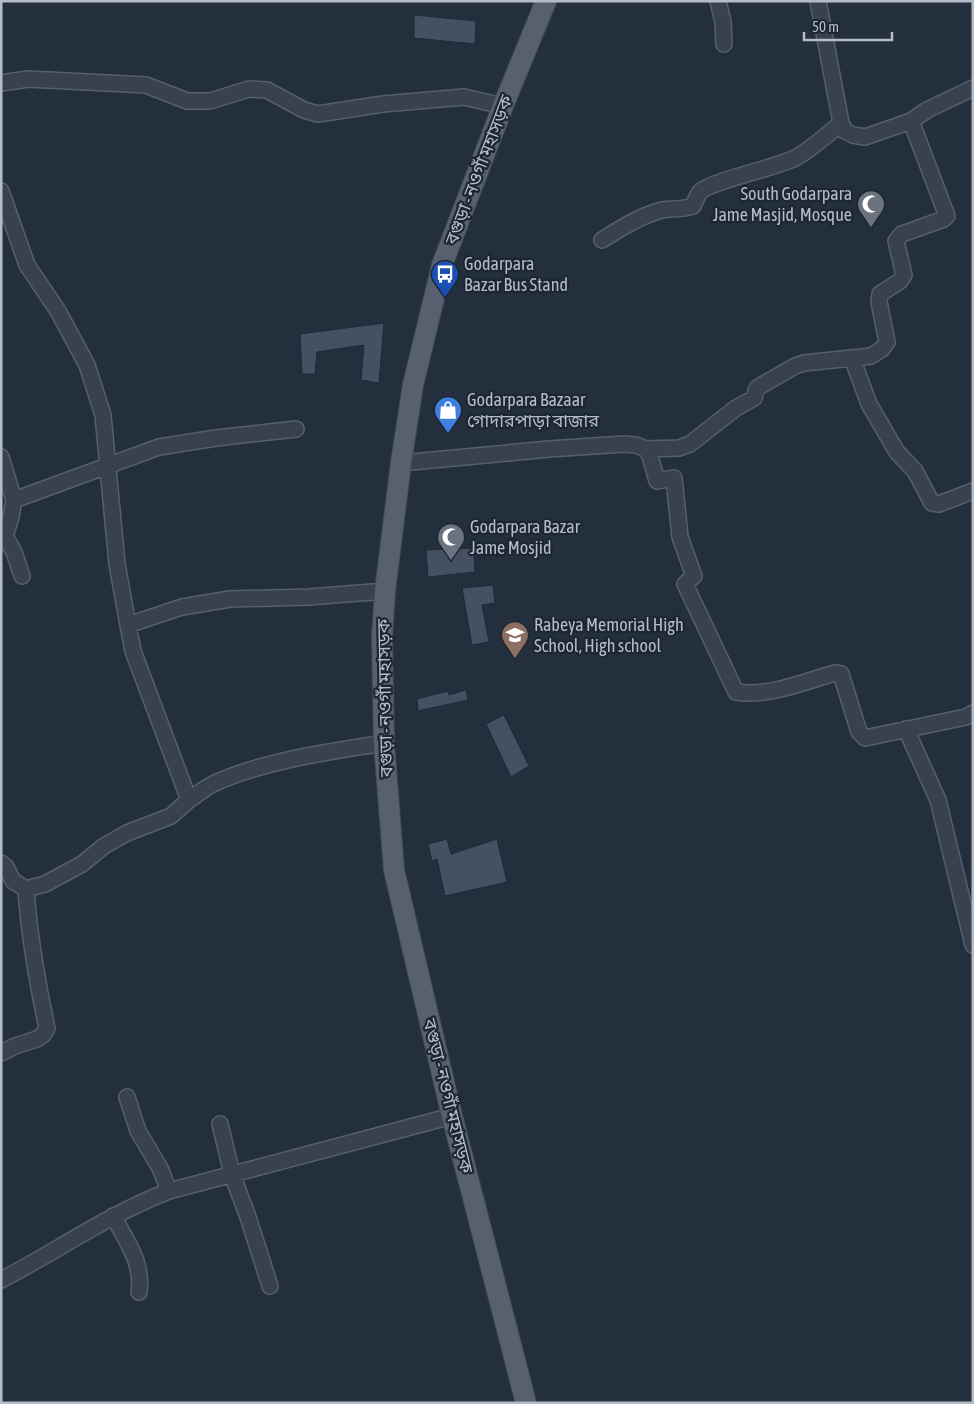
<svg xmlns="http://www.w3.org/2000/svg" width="974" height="1404" font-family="'Asap Condensed','Noto Sans Bengali',sans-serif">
<rect width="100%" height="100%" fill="#242f3e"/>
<path fill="#455162" stroke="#1f2835" d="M414,15L476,21L475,44L414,38Z
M384,323L379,383L361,380L364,345L317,352L315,374H302L300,334Z
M474,548L475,572L428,577L426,550Z
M493,585L495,603L482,605L489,642L472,645L462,588Z
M466,690L468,700L418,711L417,699L448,691L449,695Z
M504,715L529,766L511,777L486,724Z
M447,839L451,854L497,839L507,882L445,896L437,859L432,861L428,844Z"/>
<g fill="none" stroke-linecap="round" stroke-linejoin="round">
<g stroke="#565f6c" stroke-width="18">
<path id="minor" d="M718,1L723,22L724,44
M818,1L841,123L845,131L853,135L865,137L911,121L927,110L973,88
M1,83L28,79L146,85L187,101H210L249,89L267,90L304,110L318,114L383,104L464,97L503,106
M1,191L27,265L58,311L87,365L103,415L117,564L128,625
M602,240C621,228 640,216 662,210C672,208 683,210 693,206C695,202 697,196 700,192C710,181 776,168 795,158C812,149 827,135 841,123
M852,358L869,404L897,452L915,471L932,503L939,504L973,491
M646,449L650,456L657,481L674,478L680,537L694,576L685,584L736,692C769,697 803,682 835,673L841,674L859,732L865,738L966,717L973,713
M1,457L14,500
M401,463L549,449L624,444L636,445L646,449L679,448L690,444L736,408L754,398L757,388L795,366L804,363L871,356L882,349L887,342L879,302L880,294L900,281L904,275L896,241L902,234L944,219L947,216L911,121
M5,536L14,552L22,576
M1,537L5,536L11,517L14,500L159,447L216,438L296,429
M906,729L938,800L973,945
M384,743C329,752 266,760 215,783C206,787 198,794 189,800L133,651L128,625L182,607L230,599L309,597L385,591
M1,863L6,867L13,881L26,889L45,884L82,864L104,846L127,833L171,816L189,800
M1,1053L15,1046L37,1039L43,1035L47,1028C37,981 29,936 26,889
M127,1097L138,1131L160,1168L169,1191
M220,1124L232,1174L248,1217L270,1286
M113,1216C127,1242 143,1262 139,1292
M1,1280C57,1251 109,1214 169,1191L452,1116"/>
</g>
<g stroke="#414a57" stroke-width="22">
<path id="major" d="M526,1403L452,1116L394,870L384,743L382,637L385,591L401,463L413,385L442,265L503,106L546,1"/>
</g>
<use href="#minor" stroke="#38414e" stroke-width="15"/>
<use href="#major" stroke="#56606e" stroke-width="20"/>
</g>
<defs>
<g id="mosque-pin" transform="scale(1.4375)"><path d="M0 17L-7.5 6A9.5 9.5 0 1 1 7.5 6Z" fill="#6b7280" stroke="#1d2633"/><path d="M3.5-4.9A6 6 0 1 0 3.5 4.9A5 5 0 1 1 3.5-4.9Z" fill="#fff"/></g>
<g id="bus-pin" transform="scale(1.4375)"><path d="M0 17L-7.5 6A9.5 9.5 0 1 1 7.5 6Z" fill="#1a4fb4" stroke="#1d2633"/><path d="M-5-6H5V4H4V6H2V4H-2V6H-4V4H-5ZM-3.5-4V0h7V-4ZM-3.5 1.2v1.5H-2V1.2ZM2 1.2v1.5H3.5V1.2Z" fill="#fff"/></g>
<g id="shop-pin" transform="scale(1.4375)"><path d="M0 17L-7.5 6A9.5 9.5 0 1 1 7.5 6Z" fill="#3f7fe0" stroke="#1d2633"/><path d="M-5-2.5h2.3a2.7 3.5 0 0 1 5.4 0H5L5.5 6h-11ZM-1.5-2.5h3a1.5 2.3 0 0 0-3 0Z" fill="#fff"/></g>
<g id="school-pin" transform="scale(1.4375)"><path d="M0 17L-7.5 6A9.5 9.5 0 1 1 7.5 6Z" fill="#8d6e63" stroke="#1d2633"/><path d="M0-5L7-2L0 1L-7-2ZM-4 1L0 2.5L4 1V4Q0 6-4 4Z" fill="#fff"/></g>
</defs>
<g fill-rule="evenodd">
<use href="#mosque-pin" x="871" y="204"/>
<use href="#bus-pin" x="445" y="274"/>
<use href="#shop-pin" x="448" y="410"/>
<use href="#mosque-pin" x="451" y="537"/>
<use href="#school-pin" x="515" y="635"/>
</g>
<g text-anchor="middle" stroke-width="4.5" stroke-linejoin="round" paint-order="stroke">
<g font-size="18" fill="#b4bcc9" stroke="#1d2633">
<text transform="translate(479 170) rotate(-69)" y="6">বগুড়া - নওগাঁ মহাসড়ক</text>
<text transform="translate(385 698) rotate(-91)" y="6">বগুড়া - নওগাঁ মহাসড়ক</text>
<text transform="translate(448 1096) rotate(76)" y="6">বগুড়া - নওগাঁ মহাসড়ক</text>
</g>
<g font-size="18" fill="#b4bcc9" stroke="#1d2633" text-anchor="start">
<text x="852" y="200" text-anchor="end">South Godarpara<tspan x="852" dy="21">Jame Masjid, Mosque</tspan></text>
<text x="464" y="270">Godarpara<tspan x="464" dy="21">Bazar Bus Stand</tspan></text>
<text x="467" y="406">Godarpara Bazaar<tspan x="467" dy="21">গোদারপাড়া বাজার</tspan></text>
<text x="470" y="533">Godarpara Bazar<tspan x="470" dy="21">Jame Mosjid</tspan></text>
<text x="534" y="631">Rabeya Memorial High<tspan x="534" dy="21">School, High school</tspan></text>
</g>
</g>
<rect width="974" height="1404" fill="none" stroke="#b4bcc9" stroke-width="5"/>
<path d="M804 32v8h88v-8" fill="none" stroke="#b4bcc9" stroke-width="2.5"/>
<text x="812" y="32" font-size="15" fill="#b4bcc9" stroke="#1d2633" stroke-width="4" paint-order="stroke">50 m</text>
</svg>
